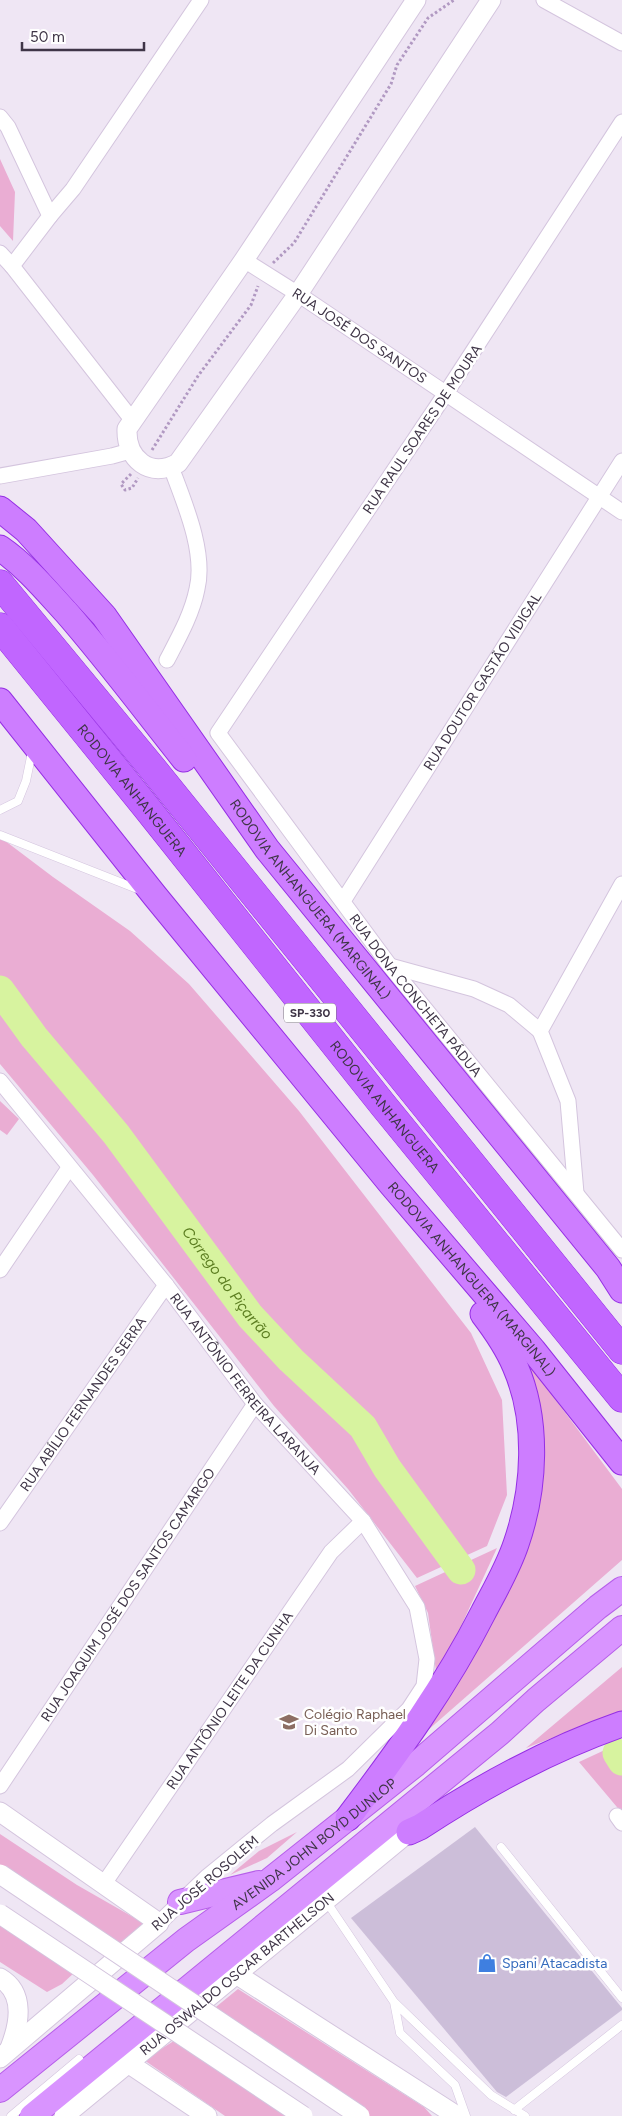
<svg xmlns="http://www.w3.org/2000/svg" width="622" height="2116" font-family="Figtree,sans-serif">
<rect width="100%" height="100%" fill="#efe6f4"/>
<path fill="#eaadd3" d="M0,159L15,192L13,241L0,226Z
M0,837L53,877L130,931L189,984L299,1111L471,1333L502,1400L507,1495L487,1546L417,1578L348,1489L274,1406L93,1175L0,1064Z
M0,1101L19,1119L7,1135L0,1130Z
M527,1367L532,1368L622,1489V1560L419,1738L522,1544Z
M497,1548L437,1678L428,1613L415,1586Z
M622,1667V1711L526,1748Z
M622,1742V1813L579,1762Z
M297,1832L267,1858L230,1875L259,1851Z
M0,1834L77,1885L147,1925L115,1947L0,1869Z
M0,1921L75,1972L62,1984L47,1992L0,1962Z
M238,1989L424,2107L432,2116H366L211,2011Z
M180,2037L299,2116H225L144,2060Z"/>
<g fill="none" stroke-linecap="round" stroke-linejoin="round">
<g stroke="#d7f39f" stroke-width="29">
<path id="s1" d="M0,990L34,1037L116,1134L250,1316L291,1360L363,1427L387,1468L461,1570"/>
<path d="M617,1753L622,1761"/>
</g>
</g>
<path fill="#ccbed9" d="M475,1827L622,2008V2010L506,2097L497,2092L351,1918Z"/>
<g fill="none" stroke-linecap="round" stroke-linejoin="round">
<g stroke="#d4c5de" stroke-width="9">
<path id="service" d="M0,810L18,801L26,781L32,752
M0,835L140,890
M501,1847L622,1998
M326,1901L394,2002L491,2095L525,2116
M394,2002L400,2033L455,2085L466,2116
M514,2110L622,2025
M11,2116L79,2059"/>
</g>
<g stroke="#d4c5de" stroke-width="17">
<g id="minor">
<path d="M544,0L622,43"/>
<path d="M0,117L8,127L50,216L12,266L133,421"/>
<path id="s2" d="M622,122L446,393L218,733L390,966L622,1250"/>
<path d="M50,216L73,189L201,0"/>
<path d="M0,253L12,266"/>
<path id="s3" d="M244,260L298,294L622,512"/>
<path d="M0,476L112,456L130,451"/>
<path d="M167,660C179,637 192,614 197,589C206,552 184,502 171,467"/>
<path id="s4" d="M343,901L622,461"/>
<path d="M390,966L474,989L509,1005L540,1031"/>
<path id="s5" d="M0,1081L166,1285L255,1404L363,1521L417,1607L427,1659L424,1686L409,1709L348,1769L272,1824L208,1876L159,1923"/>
<path d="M576,1193L568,1101L540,1031L622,884"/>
<path d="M0,1270L69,1168"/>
<path id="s6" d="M0,1523L166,1285"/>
<path id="s7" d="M0,1786L255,1404"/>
<path d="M617,1816L622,1823"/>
<path id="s8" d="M103,1885L331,1552L363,1521"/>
</g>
</g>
<g stroke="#d4c5de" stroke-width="21">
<g id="tertiary">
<path d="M416,0L244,260L127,429C126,459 150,479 178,463L298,294L491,0"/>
<path d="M0,1812L159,1923L0,2058"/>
<path d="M236,1974L457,2116"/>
<path d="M0,1978C26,1993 19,2025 10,2048"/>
<path d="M128,2063L207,2116"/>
<path id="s9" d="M64,2116L409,1832"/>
</g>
</g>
<g stroke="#b65fe9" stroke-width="26">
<g id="primary">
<path d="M180,1902L259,1883"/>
<path id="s10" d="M0,2090L186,1940L270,1880L416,1764L598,1607L622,1589"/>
<path d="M32,2116L500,1733L536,1700L622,1628"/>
</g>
</g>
<g stroke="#952fe4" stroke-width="27">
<g id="trunk">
<path id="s11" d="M0,509L26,530L104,616L267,849L608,1268L622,1290"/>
<path d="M0,548C26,566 45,589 66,612C107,659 145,710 184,759"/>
<path id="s12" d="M0,701L155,896L391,1184L533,1350L622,1462"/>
<path d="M348,1818C398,1752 446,1686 483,1613C495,1590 508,1568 516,1544C535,1489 539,1421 515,1366C507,1347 496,1331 483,1314"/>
<path d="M409,1832L420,1827C484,1785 550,1749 622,1724"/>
</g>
</g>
<g stroke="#952fe4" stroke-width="29">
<g id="motorway">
<path d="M0,584L153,769L622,1350"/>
<path id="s13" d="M0,627L146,807L383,1105L622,1398"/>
</g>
</g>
<path stroke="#b199c2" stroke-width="3" stroke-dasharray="2.5 2.5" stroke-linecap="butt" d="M273,263L294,243L391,84L397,65L428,18L454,0
M152,450L198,376L251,305L258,286
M131,474L121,484L125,490L132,488L138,478"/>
<use href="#service" stroke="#fff" stroke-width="8"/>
<use href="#minor" stroke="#fff" stroke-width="15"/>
<use href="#tertiary" stroke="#fff" stroke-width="19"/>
<use href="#primary" stroke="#d994ff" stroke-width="24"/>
<use href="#trunk" stroke="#cd7dff" stroke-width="25"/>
<use href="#motorway" stroke="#c166ff" stroke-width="28"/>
<g stroke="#d4c5de" stroke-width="21" stroke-linecap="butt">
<path id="tertiary-bridge" d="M0,1874L360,2116
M0,1914L303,2116"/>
</g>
<use href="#tertiary-bridge" stroke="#fff" stroke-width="19"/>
</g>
<defs>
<g id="school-bare" transform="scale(1.5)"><path d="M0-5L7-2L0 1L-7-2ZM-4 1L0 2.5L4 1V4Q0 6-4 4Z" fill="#8d6e63" stroke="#fff" stroke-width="2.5" paint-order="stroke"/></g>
<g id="shop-bare" transform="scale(1.5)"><path d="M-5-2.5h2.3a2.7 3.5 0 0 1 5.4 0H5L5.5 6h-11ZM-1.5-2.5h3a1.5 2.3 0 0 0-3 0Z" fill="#3f7fe0" stroke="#fff" stroke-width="2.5" paint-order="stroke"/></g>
</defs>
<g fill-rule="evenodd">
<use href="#school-bare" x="289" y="1722"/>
<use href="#shop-bare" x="487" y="1963"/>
</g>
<g text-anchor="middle" stroke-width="5" stroke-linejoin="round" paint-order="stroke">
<rect fill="#fff" stroke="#79727e" stroke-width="1" x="284" y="1003.5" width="52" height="19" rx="4"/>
<g font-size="12" font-weight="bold" fill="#3f3547">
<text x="310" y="1017">SP-330</text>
</g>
<g font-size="14" fill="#3f3547" stroke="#fff">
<text dy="5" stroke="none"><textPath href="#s3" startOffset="138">RUA JOSÉ DOS SANTOS</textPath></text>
<text transform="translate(422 429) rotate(-56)" y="5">RUA RAUL SOARES DE MOURA</text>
<text dy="5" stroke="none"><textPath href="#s4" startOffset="260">RUA DOUTOR GASTÃO VIDIGAL</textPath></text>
<text dy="5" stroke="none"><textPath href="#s13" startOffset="210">RODOVIA ANHANGUERA</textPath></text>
<text dy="5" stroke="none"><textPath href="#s11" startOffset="500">RODOVIA ANHANGUERA (MARGINAL)</textPath></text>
<text dy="5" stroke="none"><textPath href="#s2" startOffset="1061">RUA DONA CONCHETA PÁDUA</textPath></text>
<text dy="5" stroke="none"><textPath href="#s13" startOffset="615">RODOVIA ANHANGUERA</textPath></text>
<text dy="5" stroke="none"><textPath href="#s12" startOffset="746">RODOVIA ANHANGUERA (MARGINAL)</textPath></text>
<text dy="5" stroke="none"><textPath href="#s5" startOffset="390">RUA ANTÔNIO FERREIRA LARANJA</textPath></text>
<text dy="5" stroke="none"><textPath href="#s6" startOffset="145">RUA ABÍLIO FERNANDES SERRA</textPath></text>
<text dy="5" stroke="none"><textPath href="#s7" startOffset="230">RUA JOAQUIM JOSÉ DOS SANTOS CAMARGO</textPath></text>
<text dy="5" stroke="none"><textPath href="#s8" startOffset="224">RUA ANTÔNIO LEITE DA CUNHA</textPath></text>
<text dy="5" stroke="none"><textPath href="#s10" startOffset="399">AVENIDA JOHN BOYD DUNLOP</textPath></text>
<text transform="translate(205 1883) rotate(-41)" y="5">RUA JOSÉ ROSOLEM</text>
<text dy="5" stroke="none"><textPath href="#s9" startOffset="224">RUA OSWALDO OSCAR BARTHELSON</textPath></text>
</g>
<g font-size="14" fill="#785e54" stroke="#fff" text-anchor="start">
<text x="304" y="1719">Colégio Raphael<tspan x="304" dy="16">Di Santo</tspan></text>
</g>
<g font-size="14" fill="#366cbe" stroke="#fff" text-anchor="start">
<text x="502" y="1968">Spani Atacadista</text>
</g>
<g font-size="15" font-style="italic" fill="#5c7e21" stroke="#fff">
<text dy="5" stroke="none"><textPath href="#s1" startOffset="371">Córrego do Piçarrão</textPath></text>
</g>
</g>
<path d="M22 42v8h122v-8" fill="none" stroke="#3f3547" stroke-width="2.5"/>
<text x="30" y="42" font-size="15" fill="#3f3547" stroke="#ffffff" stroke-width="4" paint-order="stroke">50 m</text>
</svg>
